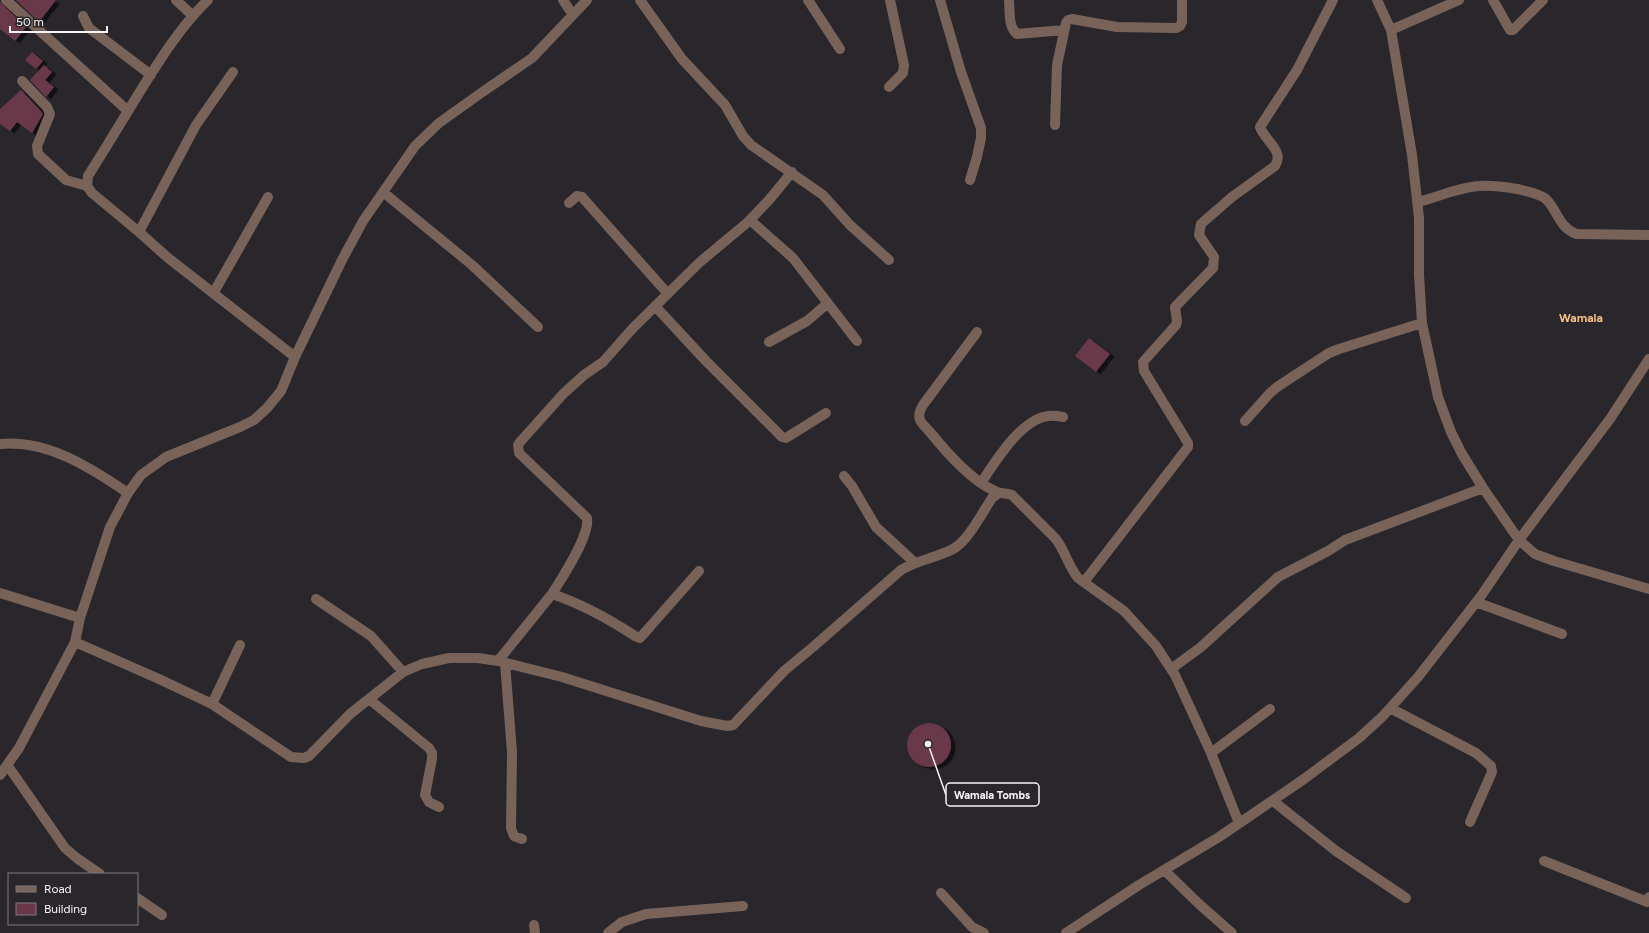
<svg xmlns="http://www.w3.org/2000/svg" width="1649" height="933" font-family="Figtree,sans-serif">
<defs>
<filter id="shadow"><feDropShadow dx="4.5" dy="2.5" stdDeviation="0" flood-color="#0009"/></filter>
</defs>
<rect width="100%" height="100%" fill="#2a272c"/>
<path fill="#693848" filter="url(#shadow)" d="M16,0H56L39,22Z
M0,2L26,27L15,41L0,29Z
M32,52L43,61L36,69L25,60Z
M44,65L52,72L45,80L54,87L46,97L30,80Z
M21,90L41,111L43,114L32,133L17,122L10,131L0,124V109Z
M1089,338L1110,354L1096,372L1075,356Z
M907 745a22 22 0 1 1 44 0a22 22 0 1 1-44 0Z"/>
<g fill="none" stroke-linecap="round" stroke-linejoin="round">
<path stroke="#796359" stroke-width="10" d="M6,0L128,111
M176,0L192,15
M208,0C182,25 163,55 144,85C125,116 107,146 88,176L87,186L92,193L139,232L167,257L295,357
M563,0L573,15
M640,0L682,59L725,105L743,136L751,145L823,195L850,225L889,260
M808,0L840,49
M940,0L961,72L981,128V138L977,157L970,180
M1009,0C1010,11 1008,27 1017,34L1064,30
M1377,0L1391,30L1412,155L1419,218V275L1422,323L1438,397L1451,432L1462,454L1483,488L1519,540L1535,554L1554,561L1649,589
M1493,0L1510,30H1513L1543,0
M83,16L89,28L93,31L151,75
M1391,30L1459,0
M22,81L47,107L50,114L37,146L38,154L66,180L87,186
M889,87L903,73L904,65L890,0
M1055,125L1057,65L1066,23L1068,20L1072,19L1117,27L1176,28L1180,26L1182,22V0
M383,192L472,265L538,327
M1418,202C1438,197 1459,187 1480,186C1493,185 1505,187 1517,189C1526,191 1539,193 1546,199C1558,211 1558,226 1576,234L1649,235
M569,203L577,196L582,197L668,294
M750,220L793,258L857,341
M139,232L196,125L233,72
M214,292L268,197
M655,306L706,361L782,437L786,438L826,413
M977,332L923,405C920,410 918,415 920,420C922,424 927,429 930,432C947,453 972,482 997,492C1002,494 1007,493 1012,495L1055,538C1065,550 1068,566 1078,578L1124,611L1156,646L1175,675L1211,753L1239,823
M769,342L807,321L828,303
M1245,421L1270,393L1277,387L1329,353L1339,349L1422,323
M0,444C47,439 91,468 128,493
M844,476L852,486L876,527L915,563
M981,483C995,462 1021,419 1048,416C1053,415 1058,416 1063,417
M1084,582L1188,447V443L1144,371L1143,362L1176,325L1177,321L1175,307L1213,268L1214,257L1199,235L1201,224L1232,197L1275,166C1285,151 1265,141 1260,127L1297,70L1333,0
M0,593L80,618
M552,594C562,578 590,536 587,518L519,453L518,445L521,441L563,394L584,375L603,362L633,328L700,262L748,222L769,200L792,172
M316,599L371,636L403,672
M1476,602L1562,634
M75,642L159,679L212,704L291,757L304,758L309,756L350,714L403,672L422,664L449,658H478L498,661L562,677L701,721L727,726L733,725L736,722L784,671L813,647L901,570C917,560 936,558 953,549C968,541 982,513 992,498L999,493
M498,661L552,594C582,604 609,619 635,636L640,638L699,571
M505,663L512,752L511,828L514,836L522,839
M1171,669L1201,647L1278,577L1328,551L1345,540L1483,488
M369,699L429,748L432,753V759L425,795L429,802L439,807
M212,704L240,645
M1390,708L1476,753L1491,766L1492,772L1470,822
M1211,753L1270,709
M8,766L65,848L78,859L100,874
M0,775L19,748L75,642L80,618L110,527L128,493L141,475L166,457L240,427L254,420L267,408L281,391L295,357L342,260L363,221L415,146L439,123L481,93L532,58L587,0
M1273,801L1336,851L1406,898
M1544,861L1645,901L1647,902L1649,897
M1164,870L1199,904L1232,933
M941,893L972,927L984,933
M137,898L162,915
M534,925L535,933
M608,933L622,922L646,914L743,906
M1066,933L1139,885L1219,837L1304,779L1359,738L1382,717L1418,677L1481,596L1519,540L1610,419L1649,359"/>
</g>
<g text-anchor="middle" stroke-width="4" stroke-linejoin="round" paint-order="stroke">
<g font-size="12" font-weight="bold" fill="#f5bf82" stroke="#2a272c">
<text x="1581" y="322">Wamala</text>
</g>
</g>
<path fill="none" stroke="#f6f4f7" stroke-width="1.5" d="M928 744L946 795"/>
<circle fill="#f6f4f7" stroke="#2a272c" stroke-width="1.5" cx="928" cy="744" r="4"/>
<rect fill="#2a272c" stroke="#f6f4f7" stroke-width="1.5" x="946" y="783" width="93" height="23" rx="4"/>
<g font-size="11" text-anchor="middle" font-weight="bold" fill="#f6f4f7">
<text x="992" y="799">Wamala Tombs</text>
</g>
<rect x="8" y="873" width="130" height="52" fill="#2a272c" stroke="#7c797d"/>
<rect x="16" y="886" width="20" height="6" fill="#796359" stroke="#7c797d"/>
<text x="44" y="893" font-size="12" fill="#f6f4f7">Road</text>
<rect x="16" y="903" width="20" height="12" fill="#693848" stroke="#7c797d"/>
<text x="44" y="913" font-size="12" fill="#f6f4f7">Building</text>
<path d="M10 26v6h97v-6" fill="none" stroke="#f6f4f7" stroke-width="2"/>
<text x="16" y="26" font-size="12" fill="#f6f4f7" stroke="#2a272c" stroke-width="3" paint-order="stroke">50 m</text>
</svg>
